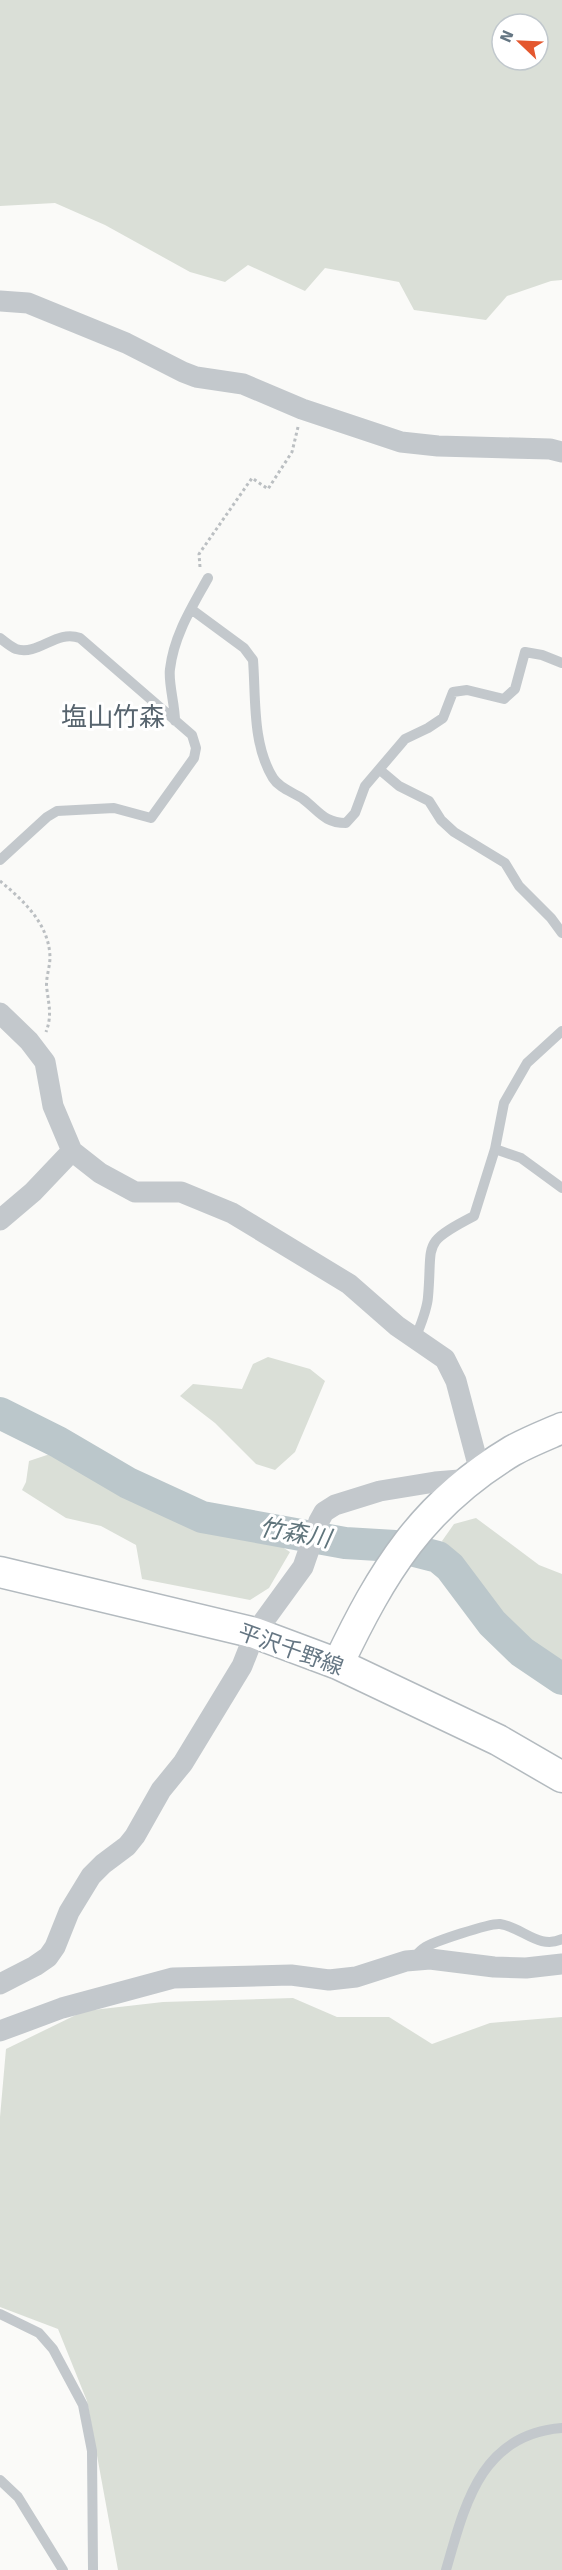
<svg xmlns="http://www.w3.org/2000/svg" width="562" height="2570" font-family="Signika,'Noto Sans JP',sans-serif">
<rect width="100%" height="100%" fill="#fafaf8"/>
<path fill="#dadfd7" fill-rule="evenodd" d="M0,0H562V280L551,281L507,296L486,320L414,310L399,282L325,268L305,291L248,265L225,282L190,272L105,225L55,203L0,206ZM502,24H538V60H502Z
M268,1357L310,1369L325,1381L295,1452L275,1470L256,1464L215,1423L180,1396L193,1384L242,1389L253,1364Z
M56,1452L150,1501L229,1532L264,1535L290,1552L269,1588L250,1600L142,1579L136,1545L101,1526L66,1518L22,1490L26,1482L29,1461Z
M476,1518L539,1565L562,1574V1668L527,1642L494,1611L442,1541L454,1524Z
M293,1998L337,2017H389L432,2044L490,2023L562,2017V2570H118L87,2401L58,2329L0,2307V2117L6,2049L84,2011L163,2002Z"/>
<g fill="none" stroke-linecap="round" stroke-linejoin="round">
<path stroke="#bbc7cb" stroke-width="32" d="M0,1413L58,1442L128,1483L202,1517L345,1543L395,1546L438,1557L450,1567L492,1623L522,1652L562,1679"/>
<g stroke="#b3babf" stroke-width="33">
<path id="secondary" d="M0,1572L255,1633L338,1664L498,1740L562,1777
M338,1664C382,1572 422,1505 512,1451C528,1442 546,1435 562,1428"/>
</g>
<path stroke="#bbbfc2" stroke-width="3" stroke-dasharray="3 3" stroke-linecap="butt" d="M200,567L199,554L252,478L268,489L292,452L298,427
M0,881C24,901 49,924 50,957C50,968 45,979 47,990C49,1006 52,1016 46,1032"/>
<path stroke="#c3c8cc" stroke-width="10" d="M191,609L244,648L253,660C256,698 252,744 273,778C280,789 293,792 303,799C319,811 324,823 346,823L355,813L365,786L405,739L428,728L443,718L453,692L467,690L504,699L515,689L525,652L542,655L562,663
M0,638C5,642 11,647 16,649C39,656 56,629 80,638L192,735L196,748L194,758L151,818L114,808L57,811L47,817L0,860
M175,721C175,705 168,682 170,669C174,635 192,607 208,578
M380,770L399,786L429,801L441,820L454,832L505,863L519,886L551,918L562,933
M495,1149L521,1158L562,1188
M415,1339C420,1326 427,1311 428,1297C433,1242 420,1244 474,1216L495,1149L504,1103L527,1063L562,1031
M414,1958C417,1955 420,1950 424,1948C432,1942 490,1923 500,1924C522,1927 539,1950 562,1939
M0,2314L39,2333L53,2349L83,2405L92,2451L93,2570
M0,2480L18,2497L63,2570
M446,2570C465,2504 481,2434 562,2428"/>
<path stroke="#c3c8cc" stroke-width="21" d="M0,301L28,303L126,343L183,372L196,377L243,384L302,409L401,442L438,446L550,449L562,452
M0,1013L29,1041L45,1062L53,1106L72,1151L100,1173L135,1192H181L232,1213L349,1284L397,1326L445,1359L456,1381L480,1472
M0,1220L33,1192L72,1151
M0,1984L35,1966L48,1957L55,1947L69,1912L91,1876L103,1864L127,1846L135,1836L161,1790L183,1763L242,1666L255,1633L303,1567L319,1521L324,1512L335,1505L380,1491L435,1482L472,1479
M0,2031L62,2008L173,1978L291,1975L329,1980L356,1977L406,1961L430,1959L494,1967L526,1968L562,1964"/>
<use href="#secondary" stroke="#fff" stroke-width="30"/>
</g>
<g text-anchor="middle" stroke-width="6" stroke-linejoin="round" paint-order="stroke">
<g font-size="22" fill="#657683" stroke="#fff">
<text transform="translate(291 1649) rotate(20)" y="8">平沢千野線</text>
</g>
<g font-size="24" font-style="italic" fill="#60757c" stroke="#fff">
<text transform="translate(295 1533) rotate(10)" y="8">竹森川</text>
</g>
<g font-size="26" fill="#57646e" stroke="#fff">
<text x="113" y="726">塩山竹森</text>
</g>
</g>
<g transform="translate(520 42) rotate(293)"><circle r="28" fill="#ffffff" stroke="#c1c8cd" stroke-width="1.5"/>
<path d="M0-4.5L10 22L0 15L-10 22Z" fill="#e4572e"/>
<text y="-9" font-size="16" font-weight="bold" text-anchor="middle" fill="#657683">N</text>
</g>
</svg>
